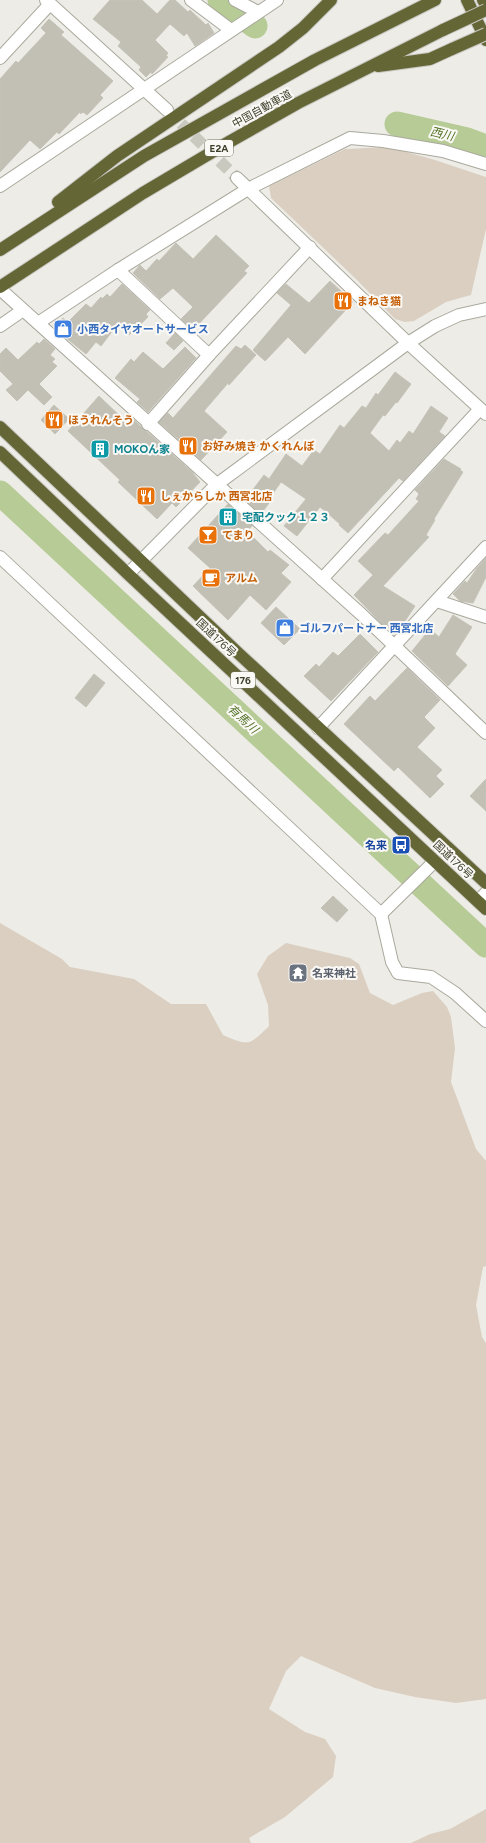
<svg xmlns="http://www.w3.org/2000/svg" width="486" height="1843" viewBox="0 0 486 1843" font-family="Figtree,'Noto Sans JP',sans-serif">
	<rect width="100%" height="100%" fill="#edece6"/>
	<g fill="#dbcfc1">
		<path d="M 389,147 L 435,160 L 486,177 L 486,229 L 471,295 L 446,302 L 414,321 L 405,322 L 395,319 L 357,280 L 271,198 L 269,186 L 345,149 Z"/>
		<path d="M 0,923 L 62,959 L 70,967 L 134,979 L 171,1004 L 206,1004 L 223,1035 C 249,1046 249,1046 269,1026 L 268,1005 L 257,974 L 268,956 L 286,943 L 350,958 L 359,964 L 370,993 L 393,1005 L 422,993 L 433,991 L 447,1007 L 451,1017 L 455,1048 L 451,1082 L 476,1149 L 486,1161 L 486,1266 L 483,1267 L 476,1305 L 482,1337 L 486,1343 L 486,1699 L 456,1703 L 415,1697 L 375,1688 L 301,1656 L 286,1671 L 269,1709 L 305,1732 L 325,1739 L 336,1756 L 333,1777 L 285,1817 L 249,1838 L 251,1843 L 0,1843 Z"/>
		<path d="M 486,1809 L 486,1843 L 411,1843 L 430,1834 L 450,1829 Z"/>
	</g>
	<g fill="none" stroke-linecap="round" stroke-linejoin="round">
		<g stroke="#b6cb95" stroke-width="25">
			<path d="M 220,0 L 255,26"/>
			<path d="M 397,124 L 467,140 L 486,147"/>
			<path d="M 0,493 L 486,945"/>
		</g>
	</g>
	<g fill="#c2bfb5" stroke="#c6c4b9">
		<path d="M 110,0 L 142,0 L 157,14 L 170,0 L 175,0 L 188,12 L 190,10 L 206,25 L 208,23 L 214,33 L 195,46 L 187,33 L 184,36 L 170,24 L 155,40 L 168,53 L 166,56 L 168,57 L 152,74 L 151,72 L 146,77 L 139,70 L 141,67 L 118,46 L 121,42 L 93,19 Z"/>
		<path d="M 49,19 L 64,32 L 61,35 L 113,81 L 100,95 L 103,98 L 87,115 L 83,112 L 81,114 L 80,112 L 59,134 L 57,132 L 40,149 L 30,140 L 0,172 L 0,79 L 16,61 L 18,63 L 46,33 L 41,28 Z"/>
		<path d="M 216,235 L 249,266 L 244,271 L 247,273 L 193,330 L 181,319 L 193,307 L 173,288 L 160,299 L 133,273 L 140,265 L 146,271 L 157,259 L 159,261 L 176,243 L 193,259 Z"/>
		<path d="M 330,281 L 353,302 L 305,354 L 288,337 L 265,361 L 253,350 L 291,305 L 277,293 L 286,284 L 309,303 Z"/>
		<path d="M 122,284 L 150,310 L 146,314 L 148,317 L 129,335 L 117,325 L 101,346 L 96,342 L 86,354 L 54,328 L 63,318 L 68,322 L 86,304 L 91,308 L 101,297 L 102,299 L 107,294 L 110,297 Z"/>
		<path d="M 175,333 L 183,341 L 174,350 L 166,343 Z"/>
		<path d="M 44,339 L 55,349 L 50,355 L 55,359 L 52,362 L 57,366 L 39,384 L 52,397 L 44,405 L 28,390 L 17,401 L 6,390 L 13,384 L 0,371 L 0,354 L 6,348 L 18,360 L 37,342 L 39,344 Z"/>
		<path d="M 245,345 L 256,355 L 229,385 L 228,383 L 204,411 L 227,432 L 201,460 L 159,422 L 168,413 L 173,418 L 236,346 L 241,349 Z"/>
		<path d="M 185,347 L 196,358 L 148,412 L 137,402 L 140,399 L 115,378 L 131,359 L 134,362 L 143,352 L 163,369 Z"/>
		<path d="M 395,372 L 411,384 L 397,403 L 396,402 L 385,416 L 383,415 L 370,433 L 389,451 L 397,440 L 400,443 L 409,431 L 413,434 L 431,406 L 448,418 L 439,432 L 445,436 L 403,481 L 399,478 L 348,533 L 339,525 L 340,524 L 320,507 L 297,536 L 284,526 L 306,499 L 281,482 L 267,502 L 269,503 L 261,514 L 245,500 L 264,475 L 269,479 L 286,454 L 302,466 L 314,450 L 320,454 L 340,425 L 344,428 L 362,406 L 366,408 L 376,393 L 378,395 Z"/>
		<path d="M 99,396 L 123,419 L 127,414 L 192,472 L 200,482 L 176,507 L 172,503 L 157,519 L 118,482 L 120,480 L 68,431 Z"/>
		<path d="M 54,405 L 69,419 L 55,434 L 41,420 Z"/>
		<path d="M 444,459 L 461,469 L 460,470 L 463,472 L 434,519 L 435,520 L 426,535 L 429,537 L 383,586 L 415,606 L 399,630 L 392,626 L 390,629 L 382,624 L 354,595 L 373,575 L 358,561 L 385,533 L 388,535 L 419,501 L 416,499 L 419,494 L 415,490 Z"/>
		<path d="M 228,504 L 252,526 L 249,529 L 254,533 L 252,536 L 268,552 L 270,550 L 289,565 L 281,573 L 291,582 L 266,610 L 250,595 L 228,620 L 193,586 L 210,568 L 188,548 Z"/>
		<path d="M 486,558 L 486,577 L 473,603 L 460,601 L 453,594 L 465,581 L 467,583 L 477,568 Z"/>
		<path d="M 276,607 L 300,629 L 284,645 L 261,623 Z"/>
		<path d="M 453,615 L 472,627 L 455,654 L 467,665 L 448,686 L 412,651 L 430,629 L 439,637 Z"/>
		<path d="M 360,634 L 378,652 L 331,701 L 304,676 L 316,664 L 319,667 L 333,652 L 338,656 Z"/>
		<path d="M 407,668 L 440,700 L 424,717 L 435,728 L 417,747 L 442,770 L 436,776 L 444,784 L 430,798 L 398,767 L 394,771 L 344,724 L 370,696 L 375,701 Z"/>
		<path d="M 94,674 L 105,683 L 86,707 L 75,698 Z"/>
		<path d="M 486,779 L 486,811 L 470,796 Z"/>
		<path d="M 333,896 L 348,910 L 337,922 L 321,908 Z"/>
	</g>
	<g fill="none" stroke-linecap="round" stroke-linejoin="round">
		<path stroke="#cac9c0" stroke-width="12" stroke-dasharray="12 6" stroke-linecap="butt" d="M 168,111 L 237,178"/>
		<g stroke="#aaa99d" stroke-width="14">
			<g id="minor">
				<path d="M 46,0 L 167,110"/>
				<path d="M 191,0 L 231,30"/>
				<path d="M 235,0 L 258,12"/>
				<path d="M 0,58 L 50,4"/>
				<path d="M 237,178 L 408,343 L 486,414"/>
				<path d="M 0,186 L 277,0"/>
				<path d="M 118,270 L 209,355 L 310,247"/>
				<path d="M 0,289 L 361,614 L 486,733"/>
				<path d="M 38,323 L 118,270 L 248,189 L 350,138 L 383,141 L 443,151 L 486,164"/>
				<path d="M 0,326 L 23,310"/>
				<path d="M 148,424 L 209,355"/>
				<path d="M 0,557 L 381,914 L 392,962 L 398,973 L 431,977 L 455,993 L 486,1021"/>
				<path d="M 128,574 L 216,485 L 408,343 L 435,326 L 459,315 L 486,309"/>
				<path d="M 322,579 L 480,409"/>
				<path d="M 437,601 L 486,617"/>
				<path d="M 318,728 L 486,547"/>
				<path d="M 478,901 L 486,893"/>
				<path d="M 381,914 L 435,861"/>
			</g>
		</g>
		<g stroke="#c9c8c3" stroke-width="14">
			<g id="highway">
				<path d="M 467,0 L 486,40"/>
				<path d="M 483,0 L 486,5"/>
				<path d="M 378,66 L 430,59 L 452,49"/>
				<path d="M 58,202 L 117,156 L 279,47 L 303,28 L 331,0"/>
				<path d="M 0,250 L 144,156 L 315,60 L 435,0"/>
				<path d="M 0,287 L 143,193 L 229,142 L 298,103 L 443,30"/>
				<path d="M 0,427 L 237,652 L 486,883"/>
				<path d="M 0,452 L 128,574 L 486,909"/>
			</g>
		</g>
		<use href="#minor" stroke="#fff" stroke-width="12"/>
		<use href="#highway" stroke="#656636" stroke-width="12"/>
		<g stroke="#c9c8c3" stroke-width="14" stroke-linecap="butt">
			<g id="highway-bridge">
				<path d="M 443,30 L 486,10"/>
				<path d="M 452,49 L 486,34"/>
			</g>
		</g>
		<use href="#highway-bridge" stroke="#656636" stroke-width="12"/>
	</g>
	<defs>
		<g id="restaurant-square" transform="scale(1)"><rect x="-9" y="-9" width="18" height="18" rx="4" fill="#e8710a" stroke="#faf9f6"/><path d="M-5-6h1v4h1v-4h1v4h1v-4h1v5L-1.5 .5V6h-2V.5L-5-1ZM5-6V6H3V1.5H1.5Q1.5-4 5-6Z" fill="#fff"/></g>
		<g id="shop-square" transform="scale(1)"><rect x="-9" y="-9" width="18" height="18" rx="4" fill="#3f7fe0" stroke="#faf9f6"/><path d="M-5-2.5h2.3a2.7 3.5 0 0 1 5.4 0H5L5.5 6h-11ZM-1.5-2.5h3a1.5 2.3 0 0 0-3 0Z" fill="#fff"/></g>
		<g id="building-square" transform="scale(1)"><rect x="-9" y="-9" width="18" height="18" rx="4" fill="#0f9aa8" stroke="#faf9f6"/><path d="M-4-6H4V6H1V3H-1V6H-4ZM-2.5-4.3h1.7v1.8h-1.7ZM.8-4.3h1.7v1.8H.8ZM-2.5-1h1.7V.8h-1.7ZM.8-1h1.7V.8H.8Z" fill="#fff"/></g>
		<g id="bar-square" transform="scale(1)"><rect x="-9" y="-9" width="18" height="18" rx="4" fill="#e8710a" stroke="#faf9f6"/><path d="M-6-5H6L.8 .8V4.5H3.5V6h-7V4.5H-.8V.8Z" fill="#fff"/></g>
		<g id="cafe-square" transform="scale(1)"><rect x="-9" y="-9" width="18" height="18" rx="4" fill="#e8710a" stroke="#faf9f6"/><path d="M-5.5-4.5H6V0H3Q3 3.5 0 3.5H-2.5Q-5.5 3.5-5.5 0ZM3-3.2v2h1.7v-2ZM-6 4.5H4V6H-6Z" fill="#fff"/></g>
		<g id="bus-square" transform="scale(1)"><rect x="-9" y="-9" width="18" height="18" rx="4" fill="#1a4fb4" stroke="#faf9f6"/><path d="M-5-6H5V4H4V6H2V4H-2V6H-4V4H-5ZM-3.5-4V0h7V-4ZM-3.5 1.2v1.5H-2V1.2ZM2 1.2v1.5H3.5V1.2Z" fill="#fff"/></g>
		<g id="temple-square" transform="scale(1)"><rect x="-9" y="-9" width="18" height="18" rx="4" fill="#6b7280" stroke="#faf9f6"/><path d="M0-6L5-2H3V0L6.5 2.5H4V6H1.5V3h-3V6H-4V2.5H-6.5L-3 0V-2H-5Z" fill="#fff"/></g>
	</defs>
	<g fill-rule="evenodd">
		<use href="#restaurant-square" x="343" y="301"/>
		<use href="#shop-square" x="63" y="329"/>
		<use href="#restaurant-square" x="54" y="420"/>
		<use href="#restaurant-square" x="188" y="446"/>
		<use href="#building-square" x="100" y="449"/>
		<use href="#restaurant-square" x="146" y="496"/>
		<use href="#building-square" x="228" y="517"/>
		<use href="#bar-square" x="208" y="535"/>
		<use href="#cafe-square" x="211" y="578"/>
		<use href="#shop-square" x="285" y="628"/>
		<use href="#bus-square" x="401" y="845"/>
		<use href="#temple-square" x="298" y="973"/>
	</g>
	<g text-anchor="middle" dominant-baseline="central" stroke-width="4" stroke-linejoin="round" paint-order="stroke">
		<g fill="#faf9f6" stroke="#767565" stroke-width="1">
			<rect x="205" y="140" width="28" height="16" rx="3"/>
			<rect x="231" y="672" width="24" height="16" rx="3"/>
		</g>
		<g font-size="10" font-weight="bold" fill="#3d3c27">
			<text x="219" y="148">E2A</text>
			<text x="243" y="680">176</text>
		</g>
		<g font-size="11" fill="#3d3c27" stroke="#faf9f6">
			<text transform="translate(262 109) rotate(-29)">中国自動車道</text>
			<text transform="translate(216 638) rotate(43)">国道176号</text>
			<text transform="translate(453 860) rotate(43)">国道176号</text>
		</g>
		<g font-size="11" font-weight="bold" fill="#c56008" stroke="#faf9f6" text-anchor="start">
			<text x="357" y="301">まねき猫</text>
			<text x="68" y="420">ほうれんそう</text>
			<text x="202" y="446">お好み焼き かくれんぼ</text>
			<text x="160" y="496">しぇからしか 西宮北店</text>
			<text x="222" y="535">てまり</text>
			<text x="225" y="578">アルム</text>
		</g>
		<g font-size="11" font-weight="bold" fill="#366cbe" stroke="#faf9f6" text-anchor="start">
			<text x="77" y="329">小西タイヤオートサービス</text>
			<text x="299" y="628">ゴルフパートナー 西宮北店</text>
		</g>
		<g font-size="11" font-weight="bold" fill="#0d838f" stroke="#faf9f6" text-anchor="start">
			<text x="114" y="449">MOKOん家</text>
			<text x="242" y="517">宅配クック１２３</text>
		</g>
		<g font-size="11" font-weight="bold" fill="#164399" stroke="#faf9f6" text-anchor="end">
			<text x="387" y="845">名来</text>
		</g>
		<g font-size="11" font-weight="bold" fill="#5b616d" stroke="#faf9f6" text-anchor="start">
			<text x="312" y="973">名来神社</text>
		</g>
		<g font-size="12" font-style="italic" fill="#547327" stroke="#faf9f6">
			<text transform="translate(442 134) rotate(13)">西川</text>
			<text transform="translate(243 719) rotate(43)">有馬川</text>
		</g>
	</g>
</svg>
